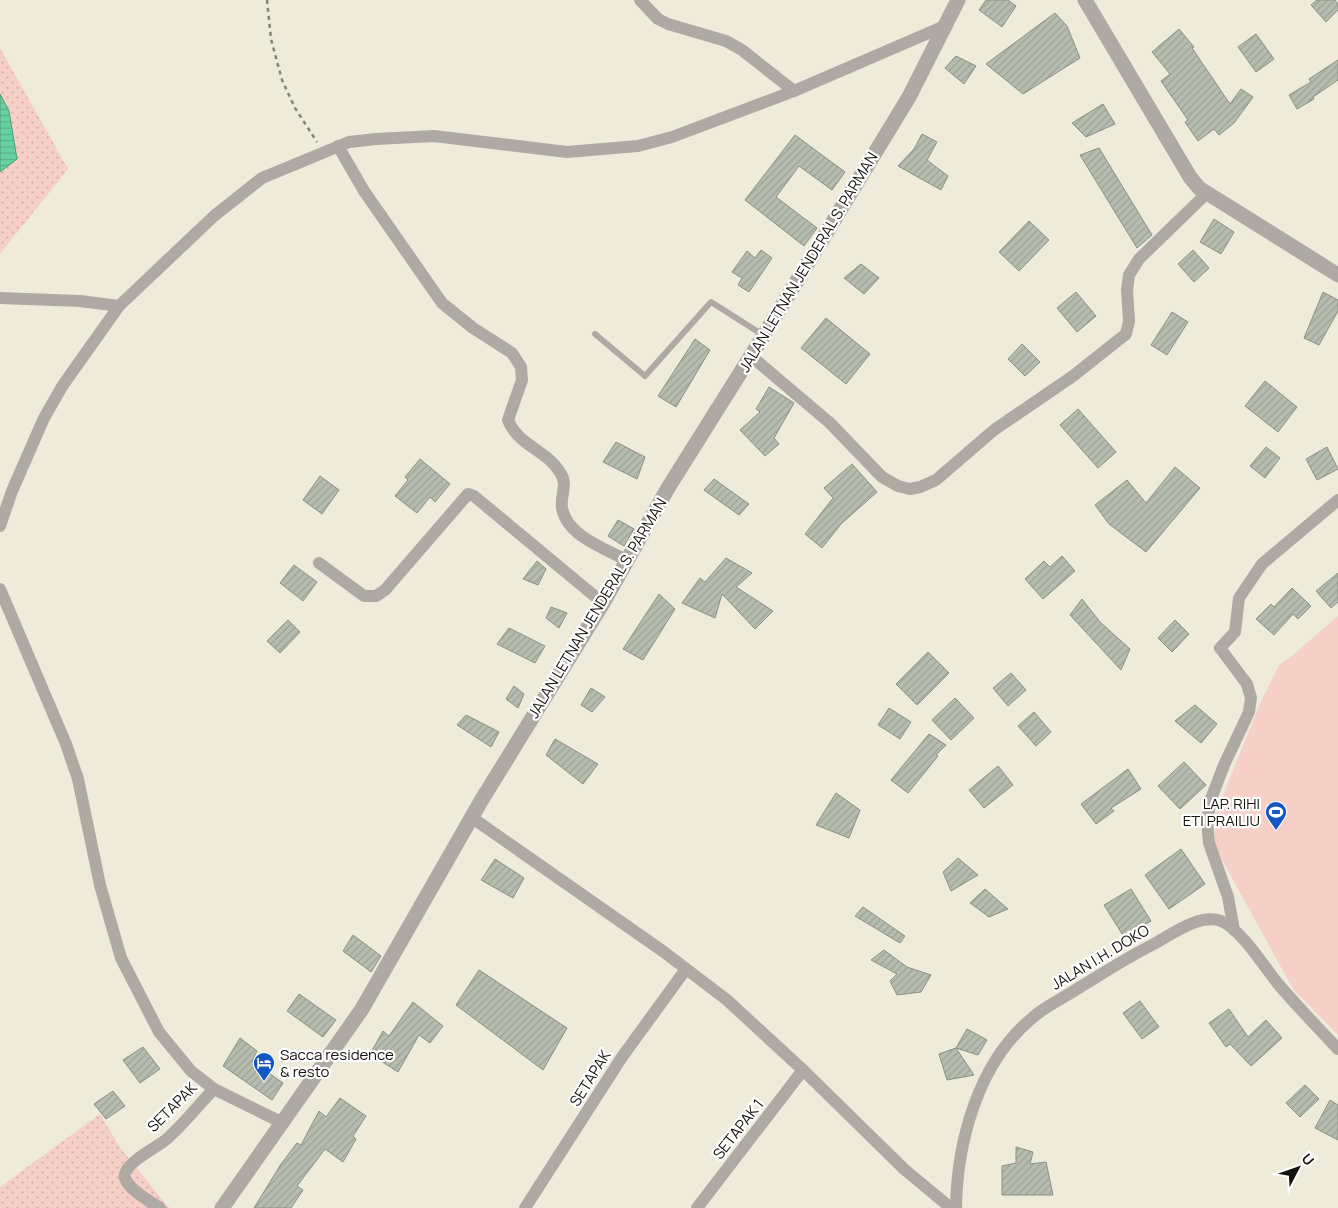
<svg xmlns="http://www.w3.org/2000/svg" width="1338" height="1208" viewBox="0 0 1338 1208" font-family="Manrope,sans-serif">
	<defs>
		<pattern id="grass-dots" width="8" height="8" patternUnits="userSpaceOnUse" patternTransform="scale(1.25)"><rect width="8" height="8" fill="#f6cfc7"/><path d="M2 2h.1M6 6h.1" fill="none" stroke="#d2b1aa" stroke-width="1.8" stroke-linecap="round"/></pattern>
		<pattern id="water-rules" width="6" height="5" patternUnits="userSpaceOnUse" patternTransform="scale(1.25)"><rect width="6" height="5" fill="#67d1a1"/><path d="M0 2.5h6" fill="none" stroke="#58b389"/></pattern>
		<pattern id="building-hatch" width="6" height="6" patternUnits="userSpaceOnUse" patternTransform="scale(1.25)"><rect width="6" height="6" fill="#b6bdaf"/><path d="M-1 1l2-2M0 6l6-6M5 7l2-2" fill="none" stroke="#9ca295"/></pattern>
	</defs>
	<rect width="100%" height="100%" fill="#eeebdb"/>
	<g fill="url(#grass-dots)">
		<path d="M 0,48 L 68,169 L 0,254 L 0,172 L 17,158 L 9,111 L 0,94 Z"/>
		<path d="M 100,1114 L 119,1146 L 169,1208 L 0,1208 L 0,1187 Z"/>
	</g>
	<path fill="#f6cfc7" d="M 1338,616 L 1338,1035 L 1293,989 L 1215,847 L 1215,815 L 1259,706 L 1279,665 L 1292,656 Z"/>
	<path fill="url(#water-rules)" stroke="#4e9875" d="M 0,94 L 9,111 L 17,159 L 0,172 Z"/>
	<g fill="url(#building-hatch)" stroke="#8a9184">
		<path d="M 986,0 L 1008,0 L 1016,6 L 1002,27 L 979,10 Z"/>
		<path d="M 1317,0 L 1335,0 L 1338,4 L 1338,10 L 1326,22 L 1311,5 Z"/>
		<path d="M 1055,13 L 1067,26 L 1080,58 L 1023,94 L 986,64 Z"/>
		<path d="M 1179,29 L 1194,47 L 1192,48 L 1230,104 L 1241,89 L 1253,97 L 1234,123 L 1219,135 L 1214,129 L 1198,141 L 1185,122 L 1188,120 L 1161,81 L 1170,74 L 1152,52 Z"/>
		<path d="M 1256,34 L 1274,59 L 1256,72 L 1238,47 Z"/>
		<path d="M 956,56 L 976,66 L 964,84 L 945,68 Z"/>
		<path d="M 1338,60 L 1338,80 L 1313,97 L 1314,99 L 1297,109 L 1289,95 L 1311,82 L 1309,79 Z"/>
		<path d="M 1103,104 L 1115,124 L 1086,137 L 1072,123 Z"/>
		<path d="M 922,134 L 937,142 L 927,160 L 948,176 L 941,190 L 898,166 L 914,149 Z"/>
		<path d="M 795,135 L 845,172 L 832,190 L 799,166 L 776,197 L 817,228 L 804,246 L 745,200 Z"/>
		<path d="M 1099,148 L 1152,235 L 1137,248 L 1080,155 Z"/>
		<path d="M 1214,219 L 1234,232 L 1221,254 L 1200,242 Z"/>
		<path d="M 1029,221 L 1049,240 L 1019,271 L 999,252 Z"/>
		<path d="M 761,250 L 772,258 L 749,292 L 738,285 L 742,278 L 732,272 L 747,251 L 755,258 Z"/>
		<path d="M 1193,250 L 1209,268 L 1194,282 L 1178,264 Z"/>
		<path d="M 861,264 L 879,278 L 864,294 L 844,278 Z"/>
		<path d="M 1076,292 L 1096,316 L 1077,332 L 1057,308 Z"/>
		<path d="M 1323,292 L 1338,300 L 1338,311 L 1319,345 L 1304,338 Z"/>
		<path d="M 1172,312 L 1188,322 L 1167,355 L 1151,345 Z"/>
		<path d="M 826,318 L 870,354 L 846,384 L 801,348 Z"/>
		<path d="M 695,339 L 710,350 L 676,407 L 658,396 Z"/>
		<path d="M 1022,344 L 1040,362 L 1025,376 L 1008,359 Z"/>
		<path d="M 1265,381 L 1297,407 L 1278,432 L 1245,406 Z"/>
		<path d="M 769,387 L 794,403 L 774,438 L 779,444 L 765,456 L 740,430 L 760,412 L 756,409 Z"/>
		<path d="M 1078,409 L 1116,452 L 1098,468 L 1060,425 Z"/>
		<path d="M 616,442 L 645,457 L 637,479 L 603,462 Z"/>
		<path d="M 1266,447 L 1280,458 L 1265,478 L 1250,466 Z"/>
		<path d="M 1327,447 L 1338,469 L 1317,480 L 1306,459 Z"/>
		<path d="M 420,459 L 450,484 L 435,502 L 430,497 L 417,513 L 395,496 L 408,480 L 405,477 Z"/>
		<path d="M 852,464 L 877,492 L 841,524 L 822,548 L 805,534 L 833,498 L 824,488 Z"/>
		<path d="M 1175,467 L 1200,488 L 1146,552 L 1109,524 L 1095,505 L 1127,480 L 1146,503 Z"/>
		<path d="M 320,476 L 339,490 L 322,514 L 303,500 Z"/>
		<path d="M 714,479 L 749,504 L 739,515 L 704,490 Z"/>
		<path d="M 618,520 L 634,529 L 624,546 L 608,536 Z"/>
		<path d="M 1062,556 L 1075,571 L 1043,599 L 1025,579 L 1044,561 L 1050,567 Z"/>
		<path d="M 726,558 L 752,573 L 736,587 L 773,611 L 755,629 L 722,594 L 715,618 L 682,603 L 700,578 L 705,582 Z"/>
		<path d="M 537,561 L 546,569 L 538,585 L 523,579 Z"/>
		<path d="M 294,565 L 317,582 L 303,601 L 280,583 Z"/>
		<path d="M 1338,573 L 1338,602 L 1331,608 L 1316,591 Z"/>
		<path d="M 1292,588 L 1311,606 L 1298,619 L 1293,614 L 1274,635 L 1256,619 L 1271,604 L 1274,607 Z"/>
		<path d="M 659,594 L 675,609 L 643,660 L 623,649 Z"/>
		<path d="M 1082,599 L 1100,622 L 1130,649 L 1121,670 L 1070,615 Z"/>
		<path d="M 551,607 L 567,613 L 559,628 L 546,618 Z"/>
		<path d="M 288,620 L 300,632 L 280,653 L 267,641 Z"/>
		<path d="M 1175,620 L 1189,634 L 1172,652 L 1158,638 Z"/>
		<path d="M 509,628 L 545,646 L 535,663 L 497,644 Z"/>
		<path d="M 928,652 L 949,673 L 917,705 L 896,684 Z"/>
		<path d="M 1011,673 L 1026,690 L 1008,706 L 993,688 Z"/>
		<path d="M 514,686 L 524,694 L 518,708 L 506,699 Z"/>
		<path d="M 591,688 L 605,697 L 592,712 L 581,705 Z"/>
		<path d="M 955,698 L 974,718 L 951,740 L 932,720 Z"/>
		<path d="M 1195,705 L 1217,724 L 1201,743 L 1175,721 Z"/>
		<path d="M 889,708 L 911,722 L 900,739 L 878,725 Z"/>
		<path d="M 1034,712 L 1051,732 L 1036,746 L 1018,726 Z"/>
		<path d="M 466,715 L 499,732 L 491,747 L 457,725 Z"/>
		<path d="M 929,734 L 946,745 L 936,755 L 938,756 L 908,793 L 891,780 Z"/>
		<path d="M 555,739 L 598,764 L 583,784 L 546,755 Z"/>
		<path d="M 1184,762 L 1206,785 L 1180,809 L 1158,786 Z"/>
		<path d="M 998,766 L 1013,785 L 984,808 L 969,790 Z"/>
		<path d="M 1128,769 L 1141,789 L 1111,808 L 1114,811 L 1096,824 L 1081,804 Z"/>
		<path d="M 836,793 L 860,810 L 849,838 L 816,825 Z"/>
		<path d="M 1181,849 L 1205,884 L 1169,909 L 1145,875 Z"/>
		<path d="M 958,858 L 978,875 L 951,891 L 943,872 Z"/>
		<path d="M 495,859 L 524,878 L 513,898 L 481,880 Z"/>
		<path d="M 985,889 L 1008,909 L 989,917 L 970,903 Z"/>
		<path d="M 1131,889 L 1151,921 L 1124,937 L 1104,905 Z"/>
		<path d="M 863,907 L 905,936 L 900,943 L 855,916 Z"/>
		<path d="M 353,935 L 381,956 L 371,972 L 343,951 Z"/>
		<path d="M 884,950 L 907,967 L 931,975 L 921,992 L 897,995 L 890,981 L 897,974 L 871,960 Z"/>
		<path d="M 479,970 L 567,1028 L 543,1070 L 456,1005 Z"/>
		<path d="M 299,994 L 336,1020 L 323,1037 L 287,1011 Z"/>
		<path d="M 1140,1001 L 1159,1027 L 1142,1039 L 1123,1013 Z"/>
		<path d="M 413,1002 L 443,1026 L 430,1043 L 419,1035 L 398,1072 L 370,1054 L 383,1031 L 389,1036 Z"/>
		<path d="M 1229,1009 L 1248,1037 L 1266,1020 L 1282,1038 L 1251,1066 L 1230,1044 L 1226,1047 L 1209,1023 Z"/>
		<path d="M 967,1029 L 987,1040 L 978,1055 L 956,1048 Z"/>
		<path d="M 240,1038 L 257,1051 L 252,1061 L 283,1083 L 272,1100 L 223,1066 Z"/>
		<path d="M 143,1047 L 160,1069 L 140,1083 L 123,1060 Z"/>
		<path d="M 956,1048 L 974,1075 L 947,1080 L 939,1054 Z"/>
		<path d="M 1305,1085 L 1319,1099 L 1300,1117 L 1286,1103 Z"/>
		<path d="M 113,1091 L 125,1106 L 106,1119 L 94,1104 Z"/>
		<path d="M 340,1098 L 366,1116 L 353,1136 L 356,1139 L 343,1162 L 325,1149 L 297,1186 L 303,1190 L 291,1208 L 254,1208 L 281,1164 L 297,1143 L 301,1145 L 319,1111 L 326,1117 Z"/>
		<path d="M 1330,1100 L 1338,1105 L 1338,1140 L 1315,1128 Z"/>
		<path d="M 1016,1147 L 1033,1152 L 1030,1164 L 1046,1162 L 1053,1195 L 1002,1195 L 1002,1166 L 1016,1163 Z"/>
	</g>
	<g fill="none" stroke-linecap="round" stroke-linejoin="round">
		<path stroke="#878479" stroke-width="2.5" stroke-dasharray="4 4" stroke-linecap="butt" d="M 267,0 L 271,39 L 282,80 L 295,108 L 317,142"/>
		<path stroke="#afa9a4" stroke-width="6" d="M 595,334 L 645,376 L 711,302 L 763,335"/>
		<g stroke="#afa9a4" stroke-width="12">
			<path d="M 640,0 L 658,19 L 668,24 L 726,41 L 742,50 L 794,91"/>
			<path d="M 338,146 L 364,191 L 442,303 L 473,328 L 512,353 L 521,367 L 522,380 L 508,420 C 518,446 548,450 561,474 C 568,485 560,496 562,508 C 567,536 604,548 626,560"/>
			<path d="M 0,298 L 80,301 L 119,306"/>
			<path d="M 751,356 L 830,423 L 882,477 L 898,486 L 910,489 L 920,487 L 936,480 L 994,430 L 1073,376 L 1126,334 L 1129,321 L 1127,290 L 1129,275 L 1139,259 L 1207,193"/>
			<path d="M 0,526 L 12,491 L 44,418 L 63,385 L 119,306 L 214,216 L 262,178 L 349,142 L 376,139 L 434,136 L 567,152 L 638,146 L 672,137 L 794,91 L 947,25"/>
			<path d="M 319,563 L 364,596 L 376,596 L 385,590 L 468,494 L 474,496 L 603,603"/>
			<path d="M 0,589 L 66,744 L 78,779 L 100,885 L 121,958 L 159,1032 L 191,1071 L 214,1089 L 281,1122"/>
			<path d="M 471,817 L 664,952 L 727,1000 L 803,1070 L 904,1169 L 951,1208"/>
			<path d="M 1234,930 L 1228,897 L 1209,843 L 1207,821 L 1211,799 L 1224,765 L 1249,712 L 1251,698 L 1247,684 L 1220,648 L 1235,632 L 1239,598 L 1262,564 L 1338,500"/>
			<path d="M 160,1208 C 149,1201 129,1190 125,1178 C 121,1166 154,1148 163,1142 C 179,1130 199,1104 214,1089"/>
			<path d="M 525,1208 L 622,1057 L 686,969"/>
			<path d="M 697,1208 L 803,1070"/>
			<path d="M 956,1208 C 957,1142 978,1064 1030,1020 C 1043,1007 1062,999 1077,989 C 1102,974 1126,958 1152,945 C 1171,935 1199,913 1221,921 C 1241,929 1265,968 1279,985 C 1298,1007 1318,1028 1338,1049"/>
		</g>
		<g stroke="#afa9a4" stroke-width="15">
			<path d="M 1085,0 L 1190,177 L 1199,188 L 1338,275"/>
			<path d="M 222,1208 L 362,1009 L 481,801 L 603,603 L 668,488 L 764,335 L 909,97 L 958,0"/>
		</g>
	</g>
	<defs>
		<g id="stadium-pin" transform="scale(1.125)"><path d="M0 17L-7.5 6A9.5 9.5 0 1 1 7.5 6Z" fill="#1557c2" stroke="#fff"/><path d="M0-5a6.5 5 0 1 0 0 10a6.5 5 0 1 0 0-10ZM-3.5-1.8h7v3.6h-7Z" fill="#fff"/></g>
		<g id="hotel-pin" transform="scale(1.125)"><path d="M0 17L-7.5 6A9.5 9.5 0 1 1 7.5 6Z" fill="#1557c2" stroke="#fff"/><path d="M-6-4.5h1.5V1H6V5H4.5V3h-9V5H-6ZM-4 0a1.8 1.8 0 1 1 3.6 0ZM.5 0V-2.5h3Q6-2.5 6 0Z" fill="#fff"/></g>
	</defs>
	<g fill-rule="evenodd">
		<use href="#stadium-pin" x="1276" y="812"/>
		<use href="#hotel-pin" x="264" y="1063"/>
	</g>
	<g text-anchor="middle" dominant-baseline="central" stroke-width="4.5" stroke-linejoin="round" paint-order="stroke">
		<g font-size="15" fill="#15130e" stroke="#fff">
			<text transform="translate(808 262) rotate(-59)">JALAN LETNAN JENDERAL S. PARMAN</text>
			<text transform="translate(597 608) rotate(-59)">JALAN LETNAN JENDERAL S. PARMAN</text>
			<text transform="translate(1100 957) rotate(-31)">JALAN I.H. DOKO</text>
			<text transform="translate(590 1078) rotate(-58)">SETAPAK</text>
			<text transform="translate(172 1107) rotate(-45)">SETAPAK</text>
			<text transform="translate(738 1129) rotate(-52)">SETAPAK 1</text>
		</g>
		<g font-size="15" fill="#15130e" stroke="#fff" text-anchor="end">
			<text x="1260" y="803">LAP. RIHI<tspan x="1260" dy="17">ETI PRAILIU</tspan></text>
			<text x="280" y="1054" text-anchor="start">Sacca residence<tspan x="280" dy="17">&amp; resto</tspan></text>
		</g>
	</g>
	<g transform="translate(1298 1168) rotate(49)" stroke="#ffffff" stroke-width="4" paint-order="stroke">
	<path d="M0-4L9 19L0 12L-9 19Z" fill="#15130e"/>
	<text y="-8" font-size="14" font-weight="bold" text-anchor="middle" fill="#15130e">U</text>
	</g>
</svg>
